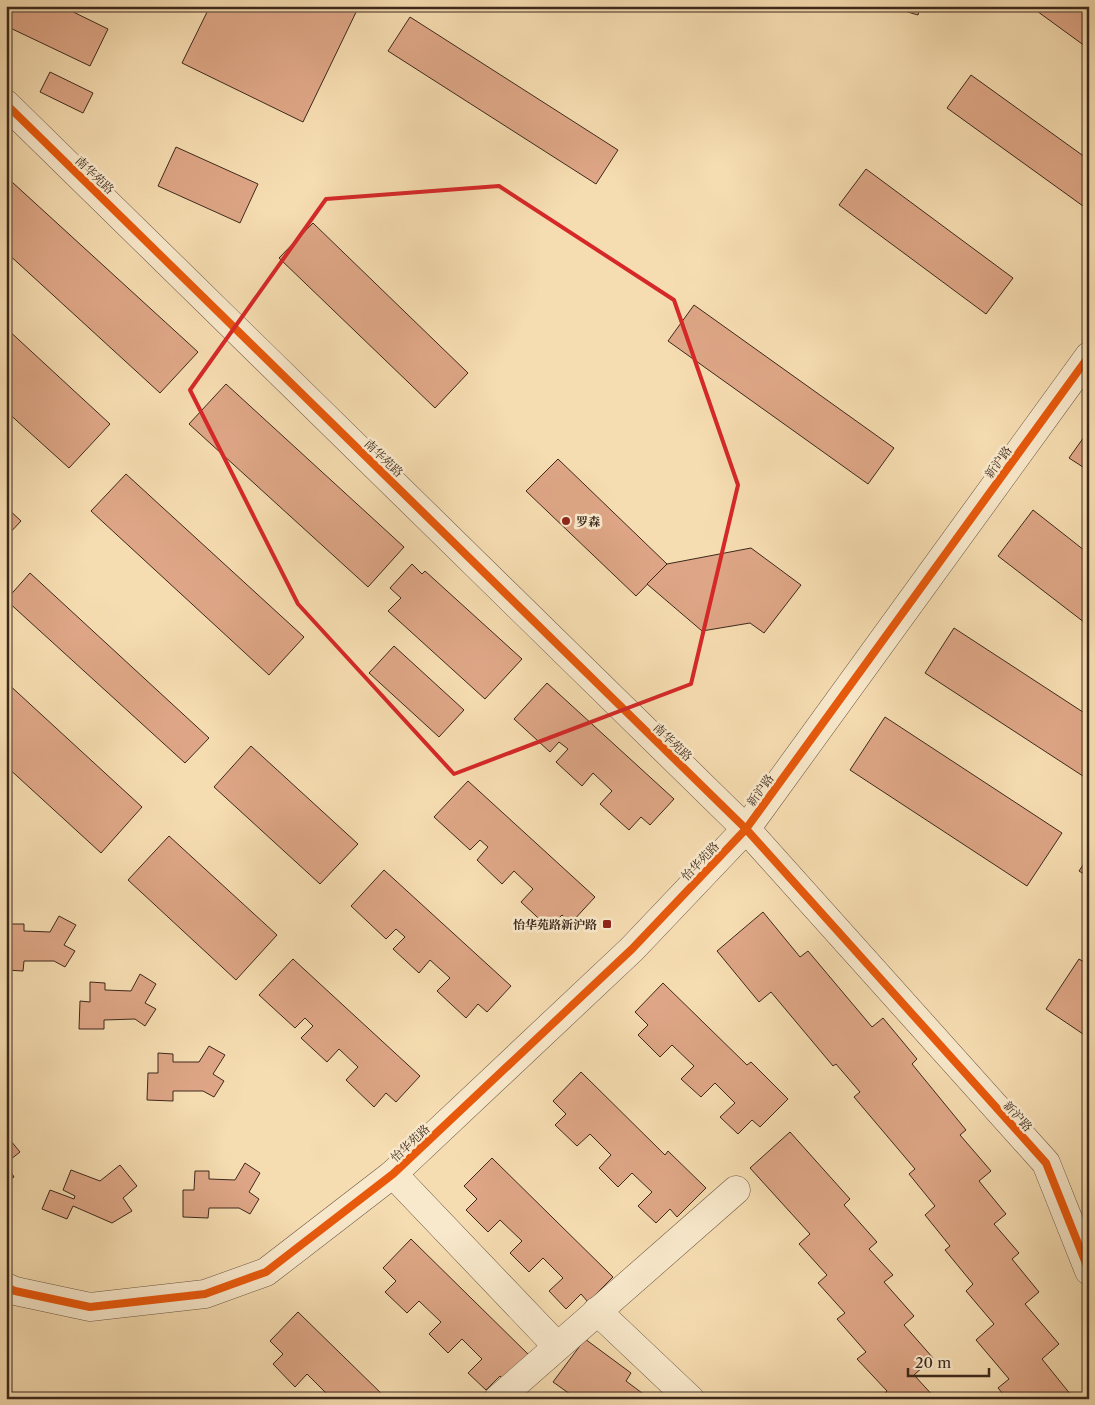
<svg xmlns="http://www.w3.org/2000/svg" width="1095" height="1405" viewBox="0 0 1095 1405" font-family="'Libre Caslon Text','Noto Serif SC',serif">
	<rect width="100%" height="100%" fill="#f6ddb1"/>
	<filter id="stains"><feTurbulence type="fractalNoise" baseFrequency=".004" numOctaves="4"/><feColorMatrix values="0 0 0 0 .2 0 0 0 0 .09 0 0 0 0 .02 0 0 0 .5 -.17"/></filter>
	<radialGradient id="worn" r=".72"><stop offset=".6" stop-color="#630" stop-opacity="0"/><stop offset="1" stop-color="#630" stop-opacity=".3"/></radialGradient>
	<g fill="#dea686" stroke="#3d291c">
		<path d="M 6,6 L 61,6 L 108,29 L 90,66 L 6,26 Z"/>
		<path d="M 210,6 L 359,6 L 303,122 L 182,63 Z"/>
		<path d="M 887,6 L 920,6 L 918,15 Z"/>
		<path d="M 1030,6 L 1089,6 L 1089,49 Z"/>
		<path d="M 410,17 L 618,150 L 596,184 L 388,51 Z"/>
		<path d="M 50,72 L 93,93 L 83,113 L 40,92 Z"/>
		<path d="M 971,75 L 1089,160 L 1089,198 L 1083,206 L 947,108 Z"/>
		<path d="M 176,147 L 258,184 L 240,223 L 158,186 Z"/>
		<path d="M 866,169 L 1013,278 L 986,314 L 839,205 Z"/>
		<path d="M 12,182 L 198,352 L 160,393 L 6,252 L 6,188 Z"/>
		<path d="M 313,223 L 468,373 L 435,408 L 279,258 Z"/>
		<path d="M 694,305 L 894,448 L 868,484 L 668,341 Z"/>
		<path d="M 6,328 L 110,424 L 69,468 L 6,411 Z"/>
		<path d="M 226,384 L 404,547 L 368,587 L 189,424 Z"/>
		<path d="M 1089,430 L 1089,471 L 1069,458 Z"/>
		<path d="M 558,459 L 667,564 L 636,596 L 526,491 Z"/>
		<path d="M 126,474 L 304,637 L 269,675 L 91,511 Z"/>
		<path d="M 6,507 L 21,521 L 6,537 Z"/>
		<path d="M 1033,510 L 1089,554 L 1089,626 L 998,556 Z"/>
		<path d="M 751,548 L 801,585 L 764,633 L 750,623 L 702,631 L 647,584 L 667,564 Z"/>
		<path d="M 412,564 L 422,574 L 425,571 L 522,659 L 485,699 L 388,611 L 401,598 L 390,588 Z"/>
		<path d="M 30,573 L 209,738 L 185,763 L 6,600 Z"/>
		<path d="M 954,628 L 1089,716 L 1089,780 L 925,673 Z"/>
		<path d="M 394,646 L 464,710 L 439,737 L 369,673 Z"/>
		<path d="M 6,682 L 142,807 L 101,853 L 6,766 Z"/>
		<path d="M 547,683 L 674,799 L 650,825 L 641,817 L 629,830 L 600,804 L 612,791 L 593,773 L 582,786 L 556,762 L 568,749 L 559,742 L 550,752 L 514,719 Z"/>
		<path d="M 885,717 L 1062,833 L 1027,886 L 850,770 Z"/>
		<path d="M 251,746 L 358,844 L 320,884 L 214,787 Z"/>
		<path d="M 468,781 L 595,897 L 571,923 L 562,915 L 549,928 L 521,902 L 533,889 L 514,871 L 502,884 L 477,860 L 488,847 L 480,840 L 470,850 L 434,817 Z"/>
		<path d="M 169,836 L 277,935 L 236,980 L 128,880 Z"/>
		<path d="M 1089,856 L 1089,877 L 1079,871 Z"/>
		<path d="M 384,870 L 511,986 L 487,1012 L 478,1004 L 466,1018 L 437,991 L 450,978 L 430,960 L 419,973 L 393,949 L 405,937 L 396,929 L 386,939 L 351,906 Z"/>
		<path d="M 763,912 L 800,957 L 808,951 L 872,1027 L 883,1018 L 917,1059 L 912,1064 L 966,1130 L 960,1135 L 991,1171 L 979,1181 L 1006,1214 L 994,1224 L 1019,1253 L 1012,1259 L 1039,1292 L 1025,1304 L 1059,1344 L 1042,1359 L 1071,1395 L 1067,1399 L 1007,1399 L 998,1388 L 1009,1379 L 976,1340 L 994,1324 L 966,1291 L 973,1284 L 945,1250 L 950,1246 L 925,1215 L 935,1206 L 909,1174 L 915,1169 L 854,1097 L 860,1092 L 836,1064 L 833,1066 L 771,992 L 759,1002 L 717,951 Z"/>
		<path d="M 59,916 L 76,925 L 64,945 L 75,951 L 65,967 L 54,961 L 24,961 L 23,971 L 6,970 L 6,943 L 9,943 L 9,924 L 24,924 L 24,931 L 50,932 Z"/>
		<path d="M 293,959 L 420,1076 L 396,1102 L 386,1093 L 374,1107 L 346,1080 L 358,1067 L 339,1049 L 327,1062 L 301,1038 L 313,1026 L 305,1018 L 295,1028 L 259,995 Z"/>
		<path d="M 1079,959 L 1089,965 L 1089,1038 L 1046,1009 Z"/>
		<path d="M 140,974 L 156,984 L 145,1003 L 156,1009 L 145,1026 L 135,1019 L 104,1020 L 104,1029 L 79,1029 L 80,1001 L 90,1002 L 90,982 L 105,983 L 105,990 L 131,991 Z"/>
		<path d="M 663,983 L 747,1065 L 751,1062 L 788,1099 L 760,1127 L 752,1120 L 738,1134 L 720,1117 L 735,1103 L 715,1083 L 701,1097 L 681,1079 L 694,1066 L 672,1045 L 660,1057 L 638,1035 L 648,1025 L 635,1012 Z"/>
		<path d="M 209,1046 L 225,1055 L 213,1074 L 224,1081 L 214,1097 L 203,1091 L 173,1091 L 173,1101 L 147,1100 L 148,1073 L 158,1073 L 158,1053 L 173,1054 L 173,1062 L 199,1062 Z"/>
		<path d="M 581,1072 L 665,1155 L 668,1151 L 706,1188 L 677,1217 L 670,1209 L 656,1223 L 638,1206 L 652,1192 L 632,1173 L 618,1187 L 599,1168 L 611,1155 L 590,1134 L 577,1146 L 555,1125 L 566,1114 L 553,1101 Z"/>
		<path d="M 790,1132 L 850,1199 L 844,1205 L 877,1242 L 869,1249 L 893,1275 L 884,1282 L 914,1316 L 904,1325 L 933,1358 L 914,1375 L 936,1399 L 879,1399 L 887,1391 L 857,1359 L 866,1352 L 837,1319 L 845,1313 L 818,1283 L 827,1275 L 799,1244 L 810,1234 L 750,1168 Z"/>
		<path d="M 6,1135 L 20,1152 L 6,1163 Z"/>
		<path d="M 492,1158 L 613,1277 L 588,1302 L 581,1294 L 566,1309 L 549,1291 L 563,1278 L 543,1258 L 529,1272 L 510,1253 L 522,1241 L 500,1220 L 488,1232 L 466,1210 L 477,1199 L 464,1186 Z"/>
		<path d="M 245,1163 L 260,1173 L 249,1192 L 259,1199 L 250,1214 L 239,1208 L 209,1208 L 208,1218 L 183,1217 L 183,1190 L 194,1190 L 195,1171 L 209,1171 L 209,1179 L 235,1180 Z"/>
		<path d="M 6,1164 L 14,1177 L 6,1182 Z"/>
		<path d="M 120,1165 L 137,1186 L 123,1198 L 132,1211 L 112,1223 L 73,1206 L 67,1219 L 42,1209 L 50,1190 L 74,1199 L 75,1196 L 63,1190 L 71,1170 L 100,1181 Z"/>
		<path d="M 411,1239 L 532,1358 L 507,1383 L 500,1376 L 486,1390 L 468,1373 L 482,1359 L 462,1339 L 448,1353 L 429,1334 L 441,1322 L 419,1301 L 407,1313 L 385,1292 L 396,1281 L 383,1268 Z"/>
		<path d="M 298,1312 L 387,1399 L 324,1399 L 328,1395 L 307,1374 L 295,1387 L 273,1364 L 283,1354 L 270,1341 Z"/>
		<path d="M 585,1339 L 631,1373 L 626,1381 L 650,1399 L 577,1399 L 553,1382 Z"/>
	</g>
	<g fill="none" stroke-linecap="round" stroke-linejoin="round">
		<g stroke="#6b5641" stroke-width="29">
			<g id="minor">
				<path d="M 6,104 L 746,829 L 1046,1163 L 1089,1271"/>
				<path d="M 393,1174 L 557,1346"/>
				<path d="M 6,1287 L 15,1291 L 90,1307 L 205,1294 L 266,1272 L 393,1174 L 632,949 L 746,829 L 1089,356"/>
				<path d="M 597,1311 L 690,1399"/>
				<path d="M 498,1399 L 736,1190"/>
			</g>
		</g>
		<use href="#minor" stroke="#f9e9cc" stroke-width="28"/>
		<g stroke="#f9e9cc" stroke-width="11">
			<g id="cycleway">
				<path d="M 6,104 L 746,829 L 1046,1163 L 1089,1271"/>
				<path d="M 6,1287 L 15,1291 L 90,1307 L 205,1294 L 266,1272 L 393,1174 L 632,949 L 746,829 L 1089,356"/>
			</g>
		</g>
		<use href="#cycleway" stroke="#e8590c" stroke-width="8"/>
	</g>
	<path fill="none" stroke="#d62828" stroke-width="4" stroke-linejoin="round" d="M 499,186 L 674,300 L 738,485 L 691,684 L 454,774 L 298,604 L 190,390 L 326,199 Z"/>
	<g fill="#8f2418" stroke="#f9e9cc" stroke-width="2">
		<circle cx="566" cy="521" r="5"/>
		<rect x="602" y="919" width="10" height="10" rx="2.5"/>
	</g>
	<g text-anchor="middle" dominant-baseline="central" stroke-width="5" stroke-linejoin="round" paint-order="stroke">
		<g font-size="12" fill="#3d291c" stroke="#f9e9cc">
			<text transform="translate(95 175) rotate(44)">南华苑路</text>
			<text transform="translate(384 458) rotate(44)">南华苑路</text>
			<text transform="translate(998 462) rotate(-54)">新沪路</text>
			<text transform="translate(673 742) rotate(44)">南华苑路</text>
			<text transform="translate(760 790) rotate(-54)">新沪路</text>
			<text transform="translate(700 861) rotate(-46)">怡华苑路</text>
			<text transform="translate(1018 1116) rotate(48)">新沪路</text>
			<text transform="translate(410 1143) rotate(-43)">怡华苑路</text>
		</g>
		<g font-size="12" font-weight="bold" fill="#3d291c" stroke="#f9e9cc" text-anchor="start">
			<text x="576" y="521">罗森</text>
			<text x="597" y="924" text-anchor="end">怡华苑路新沪路</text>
		</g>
	</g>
	<rect width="1095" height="1405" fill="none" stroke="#f6ddb1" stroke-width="25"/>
	<rect x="8" y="8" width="1080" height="1390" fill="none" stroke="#3d291c" stroke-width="2.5"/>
	<rect x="12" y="12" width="1070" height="1380" fill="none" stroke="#3d291c"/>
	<path d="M908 1368v8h81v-8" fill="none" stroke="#3d291c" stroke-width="2.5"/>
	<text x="915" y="1368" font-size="15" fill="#3d291c" stroke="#f9e9cc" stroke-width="4" paint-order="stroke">20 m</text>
	<rect width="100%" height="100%" filter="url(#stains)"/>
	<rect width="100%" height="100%" fill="url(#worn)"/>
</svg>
